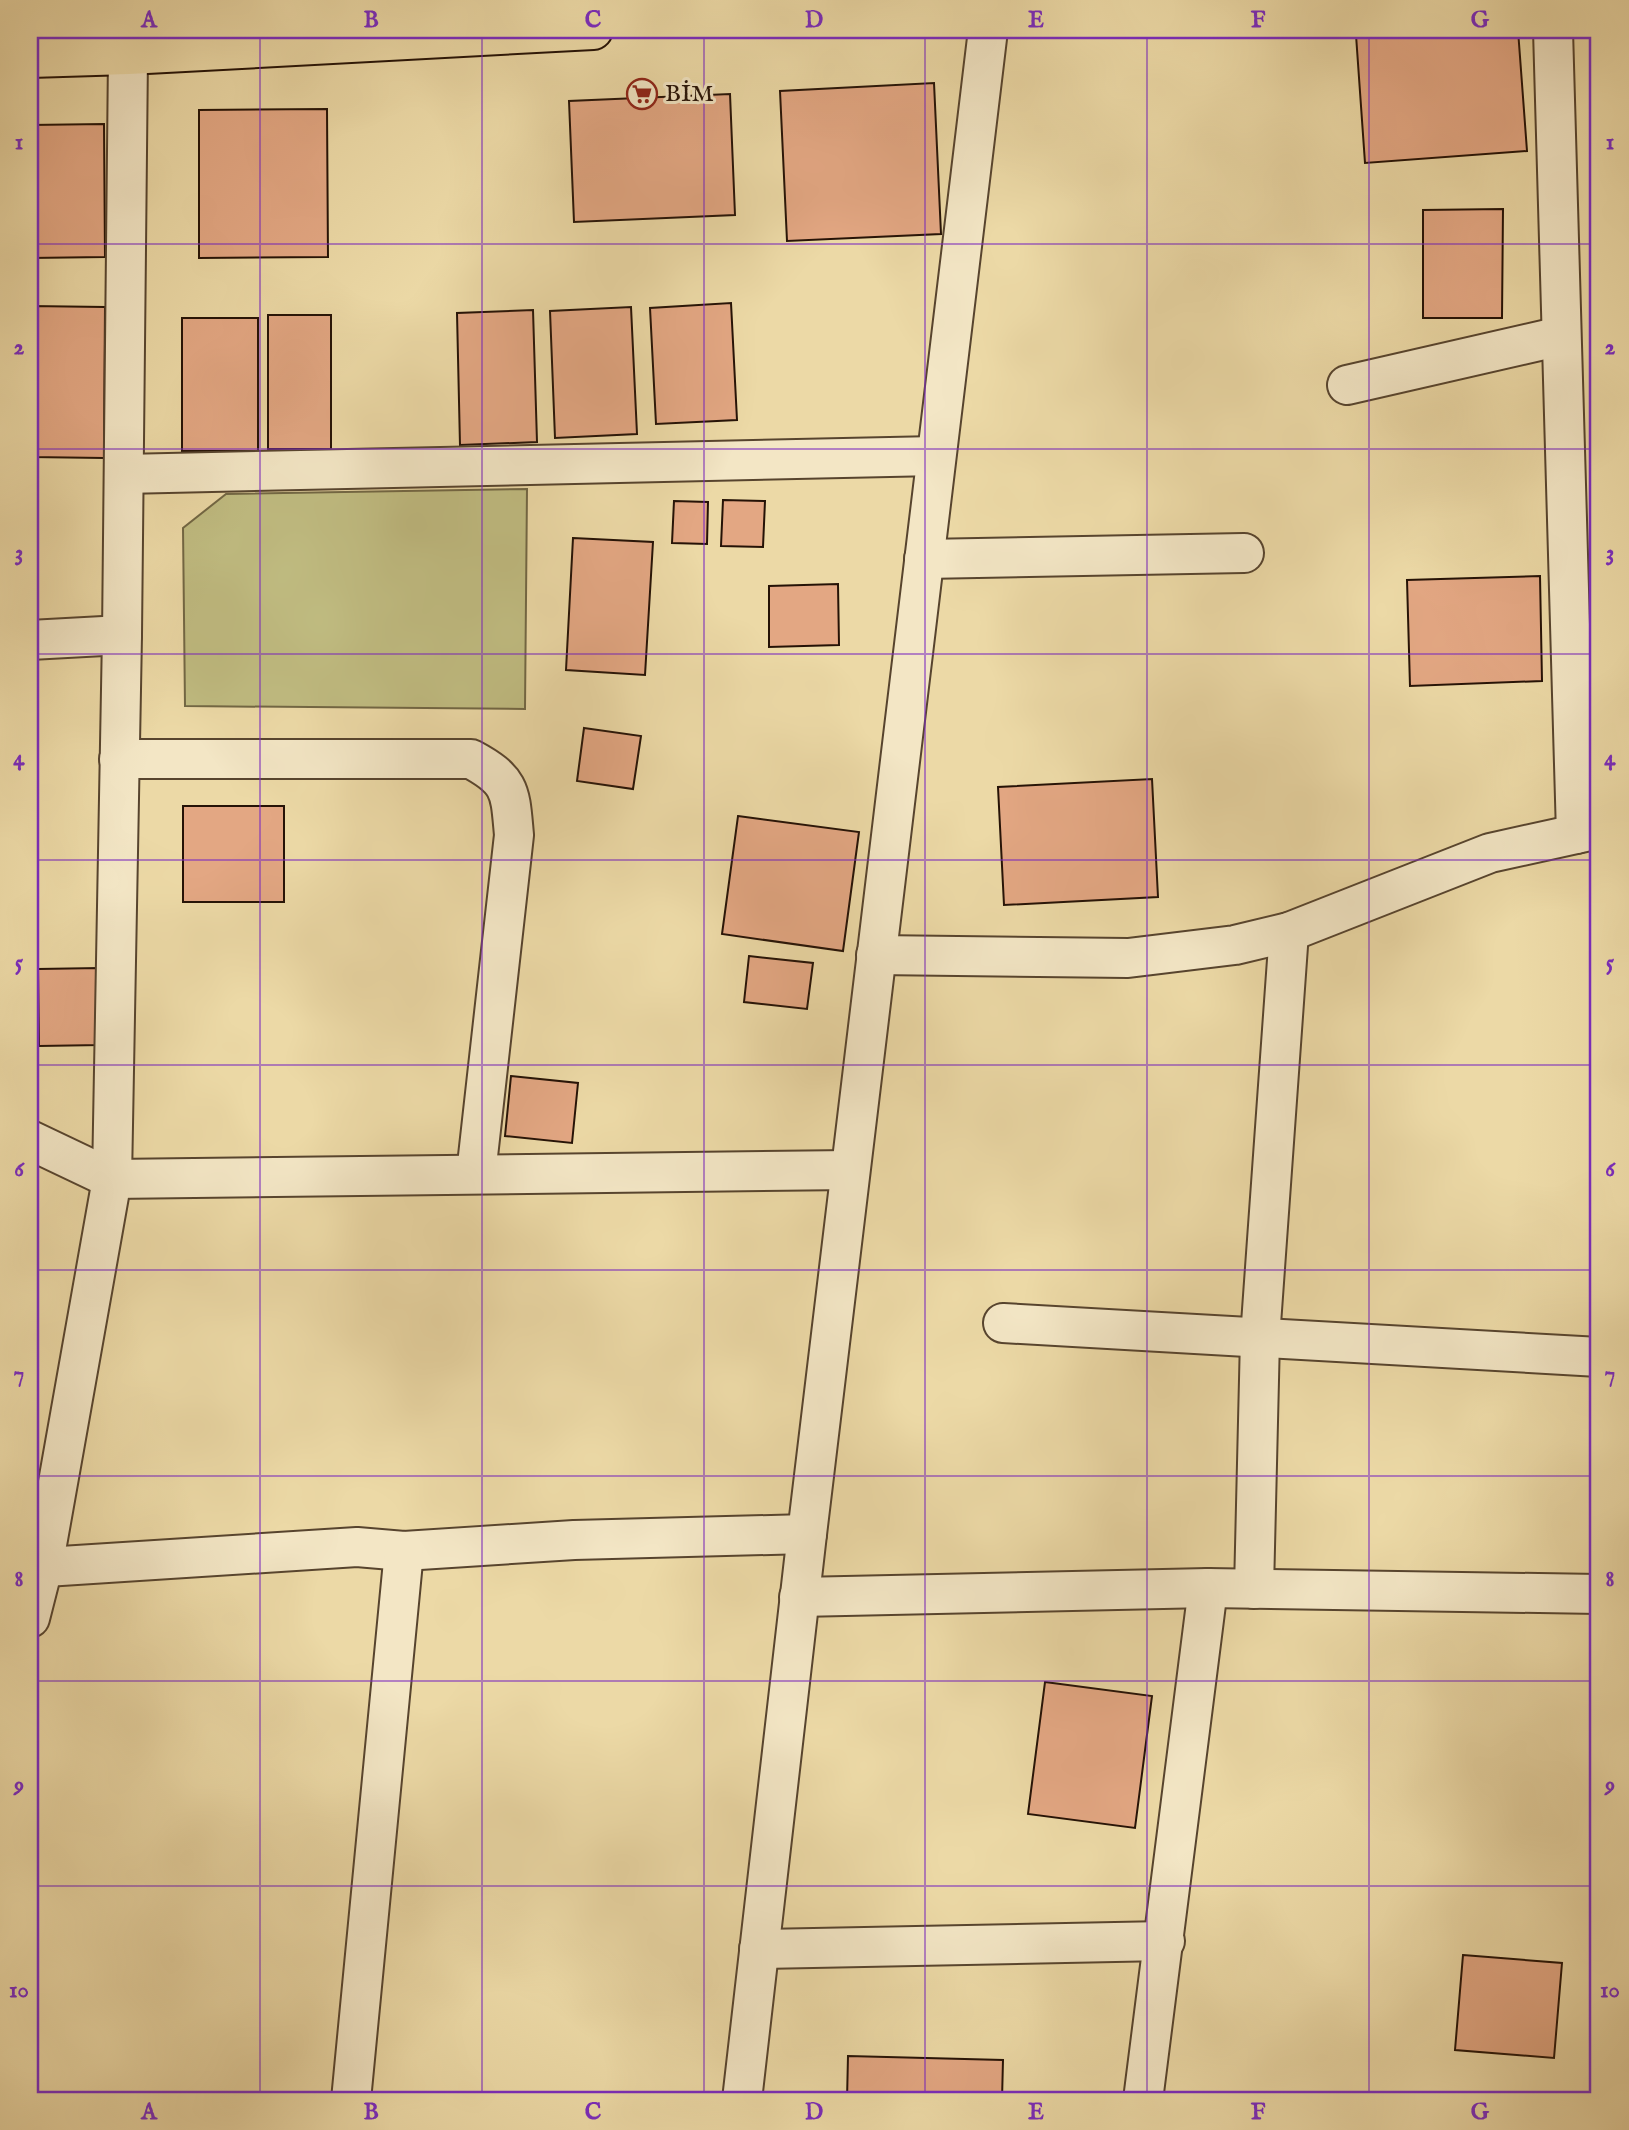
<svg xmlns="http://www.w3.org/2000/svg" width="1629" height="2130" viewBox="0 0 1629 2130" font-family="'IM FELL English',serif">
	<rect width="100%" height="100%" fill="#ecd9a6"/>
	<filter id="stains"><feTurbulence type="fractalNoise" baseFrequency=".00286" numOctaves="4"/><feColorMatrix values="0 0 0 0 .2 0 0 0 0 .09 0 0 0 0 .02 0 0 0 .5 -.17"/></filter>
	<radialGradient id="worn" r=".72"><stop offset=".6" stop-color="#630" stop-opacity="0"/><stop offset="1" stop-color="#630" stop-opacity=".3"/></radialGradient>
	<path fill="#c0bc81" stroke="#726744" stroke-width="2" d="M 527,489 L 525,709 L 185,706 L 183,528 L 226,494 Z"/>
	<g fill="#e3a783" stroke="#251206" stroke-width="2">
		<path d="M 1433,30 L 1518,30 L 1527,151 L 1365,163 L 1356,35 Z"/>
		<path d="M 934,83 L 941,234 L 787,241 L 780,91 Z"/>
		<path d="M 730,94 L 735,215 L 574,222 L 569,101 Z"/>
		<path d="M 327,109 L 328,257 L 199,258 L 199,110 Z"/>
		<path d="M 104,124 L 105,257 L 30,258 L 30,125 Z"/>
		<path d="M 1503,209 L 1502,318 L 1423,318 L 1423,210 Z"/>
		<path d="M 731,303 L 737,420 L 656,424 L 650,308 Z"/>
		<path d="M 30,306 L 105,307 L 104,458 L 30,457 Z"/>
		<path d="M 631,307 L 637,434 L 555,438 L 550,311 Z"/>
		<path d="M 533,310 L 537,442 L 460,445 L 457,313 Z"/>
		<rect x="268" y="315" width="63" height="134"/>
		<rect x="182" y="318" width="76" height="133"/>
		<path d="M 723,500 L 765,501 L 763,547 L 721,546 Z"/>
		<path d="M 674,501 L 708,502 L 707,544 L 672,543 Z"/>
		<path d="M 573,538 L 653,542 L 645,675 L 566,670 Z"/>
		<path d="M 1540,576 L 1542,681 L 1410,686 L 1407,580 Z"/>
		<path d="M 838,584 L 839,645 L 769,647 L 769,586 Z"/>
		<path d="M 584,728 L 641,736 L 633,789 L 577,781 Z"/>
		<path d="M 1152,779 L 1158,897 L 1004,905 L 998,787 Z"/>
		<rect x="183" y="806" width="101" height="96"/>
		<path d="M 738,816 L 859,832 L 843,951 L 722,934 Z"/>
		<path d="M 749,956 L 813,963 L 807,1009 L 744,1002 Z"/>
		<path d="M 100,968 L 101,1045 L 39,1046 L 38,969 Z"/>
		<path d="M 511,1076 L 578,1083 L 572,1143 L 505,1136 Z"/>
		<path d="M 1045,1682 L 1152,1696 L 1135,1828 L 1028,1814 Z"/>
		<path d="M 1463,1955 L 1562,1963 L 1554,2058 L 1455,2050 Z"/>
		<path d="M 848,2056 L 1003,2060 L 1002,2100 L 847,2100 Z"/>
	</g>
	<g fill="none" stroke-linecap="round" stroke-linejoin="round">
		<g stroke="#57442e" stroke-width="42">
			<g id="minor">
				<path d="M 1553,30 L 1576,834"/>
				<path d="M 1347,385 L 1561,336"/>
				<path d="M 124,474 L 936,456"/>
				<path d="M 924,559 L 1244,553"/>
				<path d="M 30,640 L 122,635"/>
				<path d="M 119,759 L 471,759 C 512,781 510,792 514,835 L 476,1174"/>
				<path d="M 876,955 L 1128,958 L 1235,945 L 1289,932 L 1490,853 L 1599,829"/>
				<path d="M 30,1140 L 112,1179 L 850,1170"/>
				<path d="M 1003,1323 L 1599,1357"/>
				<path d="M 30,1568 L 357,1547 L 404,1551 L 574,1540 L 807,1534"/>
				<path d="M 1254,1589 L 1260,1338 L 1289,932"/>
				<path d="M 799,1597 L 1208,1588 L 1599,1594"/>
				<path d="M 30,1618 L 43,1567 L 112,1179 L 122,635 L 128,55"/>
				<path d="M 759,1949 L 1165,1941"/>
				<path d="M 351,2100 L 404,1551"/>
				<path d="M 742,2100 L 807,1534 L 988,30"/>
				<path d="M 1143,2100 L 1208,1588"/>
			</g>
		</g>
		<g stroke="#251206" stroke-width="42">
			<path id="major" d="M 30,58 L 128,55 L 593,30"/>
		</g>
		<use href="#minor" stroke="#f3e6c5" stroke-width="38"/>
		<use href="#major" stroke="#ecd9a6" stroke-width="38"/>
	</g>
	<path fill="none" stroke="#7b2cbf" stroke-width="2" stroke-opacity="0.55" d="M 260,30 L 260,2100M 482,30 L 482,2100M 704,30 L 704,2100M 925,30 L 925,2100M 1147,30 L 1147,2100M 1369,30 L 1369,2100M 30,244 L 1599,244M 30,449 L 1599,449M 30,654 L 1599,654M 30,860 L 1599,860M 30,1065 L 1599,1065M 30,1270 L 1599,1270M 30,1476 L 1599,1476M 30,1681 L 1599,1681M 30,1886 L 1599,1886"/>
	<defs>
		<g id="supermarket-ring" transform="scale(1.575)"><circle r="9.5" fill="#f3e6c5" stroke="#8f2418" stroke-width="1.5"/><path d="M-6-5.5h2.5l.6 2H6L4.5 2H-2.5L-4.4-4H-6ZM-1.5 3.2a1.3 1.3 0 1 0 .1 0ZM3 3.2a1.3 1.3 0 1 0 .1 0Z" fill="#8f2418"/></g>
	</defs>
	<g fill-rule="evenodd">
		<use href="#supermarket-ring" x="642" y="94"/>
	</g>
	<g text-anchor="middle" dominant-baseline="central" stroke-width="6" stroke-linejoin="round" paint-order="stroke">
		<g font-size="24" fill="#251206" stroke="#f3e6c5" text-anchor="start">
			<text x="665" y="94">BİM</text>
		</g>
	</g>
	<rect width="1629" height="2130" fill="none" stroke="#ecd9a6" stroke-width="77"/>
	<rect x="38" y="38" width="1552" height="2054" fill="none" stroke="#7b2cbf" stroke-width="2.5"/>
	<g font-size="23" text-anchor="middle" font-weight="bold" fill="#7b2cbf">
		<text x="149" y="27">A</text>
		<text x="371" y="27">B</text>
		<text x="593" y="27">C</text>
		<text x="814" y="27">D</text>
		<text x="1036" y="27">E</text>
		<text x="1258" y="27">F</text>
		<text x="1480" y="27">G</text>
		<text x="19" y="149">1</text>
		<text x="1610" y="149">1</text>
		<text x="19" y="354">2</text>
		<text x="1610" y="354">2</text>
		<text x="19" y="560">3</text>
		<text x="1610" y="560">3</text>
		<text x="19" y="765">4</text>
		<text x="1610" y="765">4</text>
		<text x="19" y="970">5</text>
		<text x="1610" y="970">5</text>
		<text x="19" y="1176">6</text>
		<text x="1610" y="1176">6</text>
		<text x="19" y="1381">7</text>
		<text x="1610" y="1381">7</text>
		<text x="19" y="1586">8</text>
		<text x="1610" y="1586">8</text>
		<text x="19" y="1792">9</text>
		<text x="1610" y="1792">9</text>
		<text x="19" y="1997">10</text>
		<text x="1610" y="1997">10</text>
		<text x="149" y="2119">A</text>
		<text x="371" y="2119">B</text>
		<text x="593" y="2119">C</text>
		<text x="814" y="2119">D</text>
		<text x="1036" y="2119">E</text>
		<text x="1258" y="2119">F</text>
		<text x="1480" y="2119">G</text>
	</g>
	<rect width="100%" height="100%" filter="url(#stains)"/>
	<rect width="100%" height="100%" fill="url(#worn)"/>
</svg>
